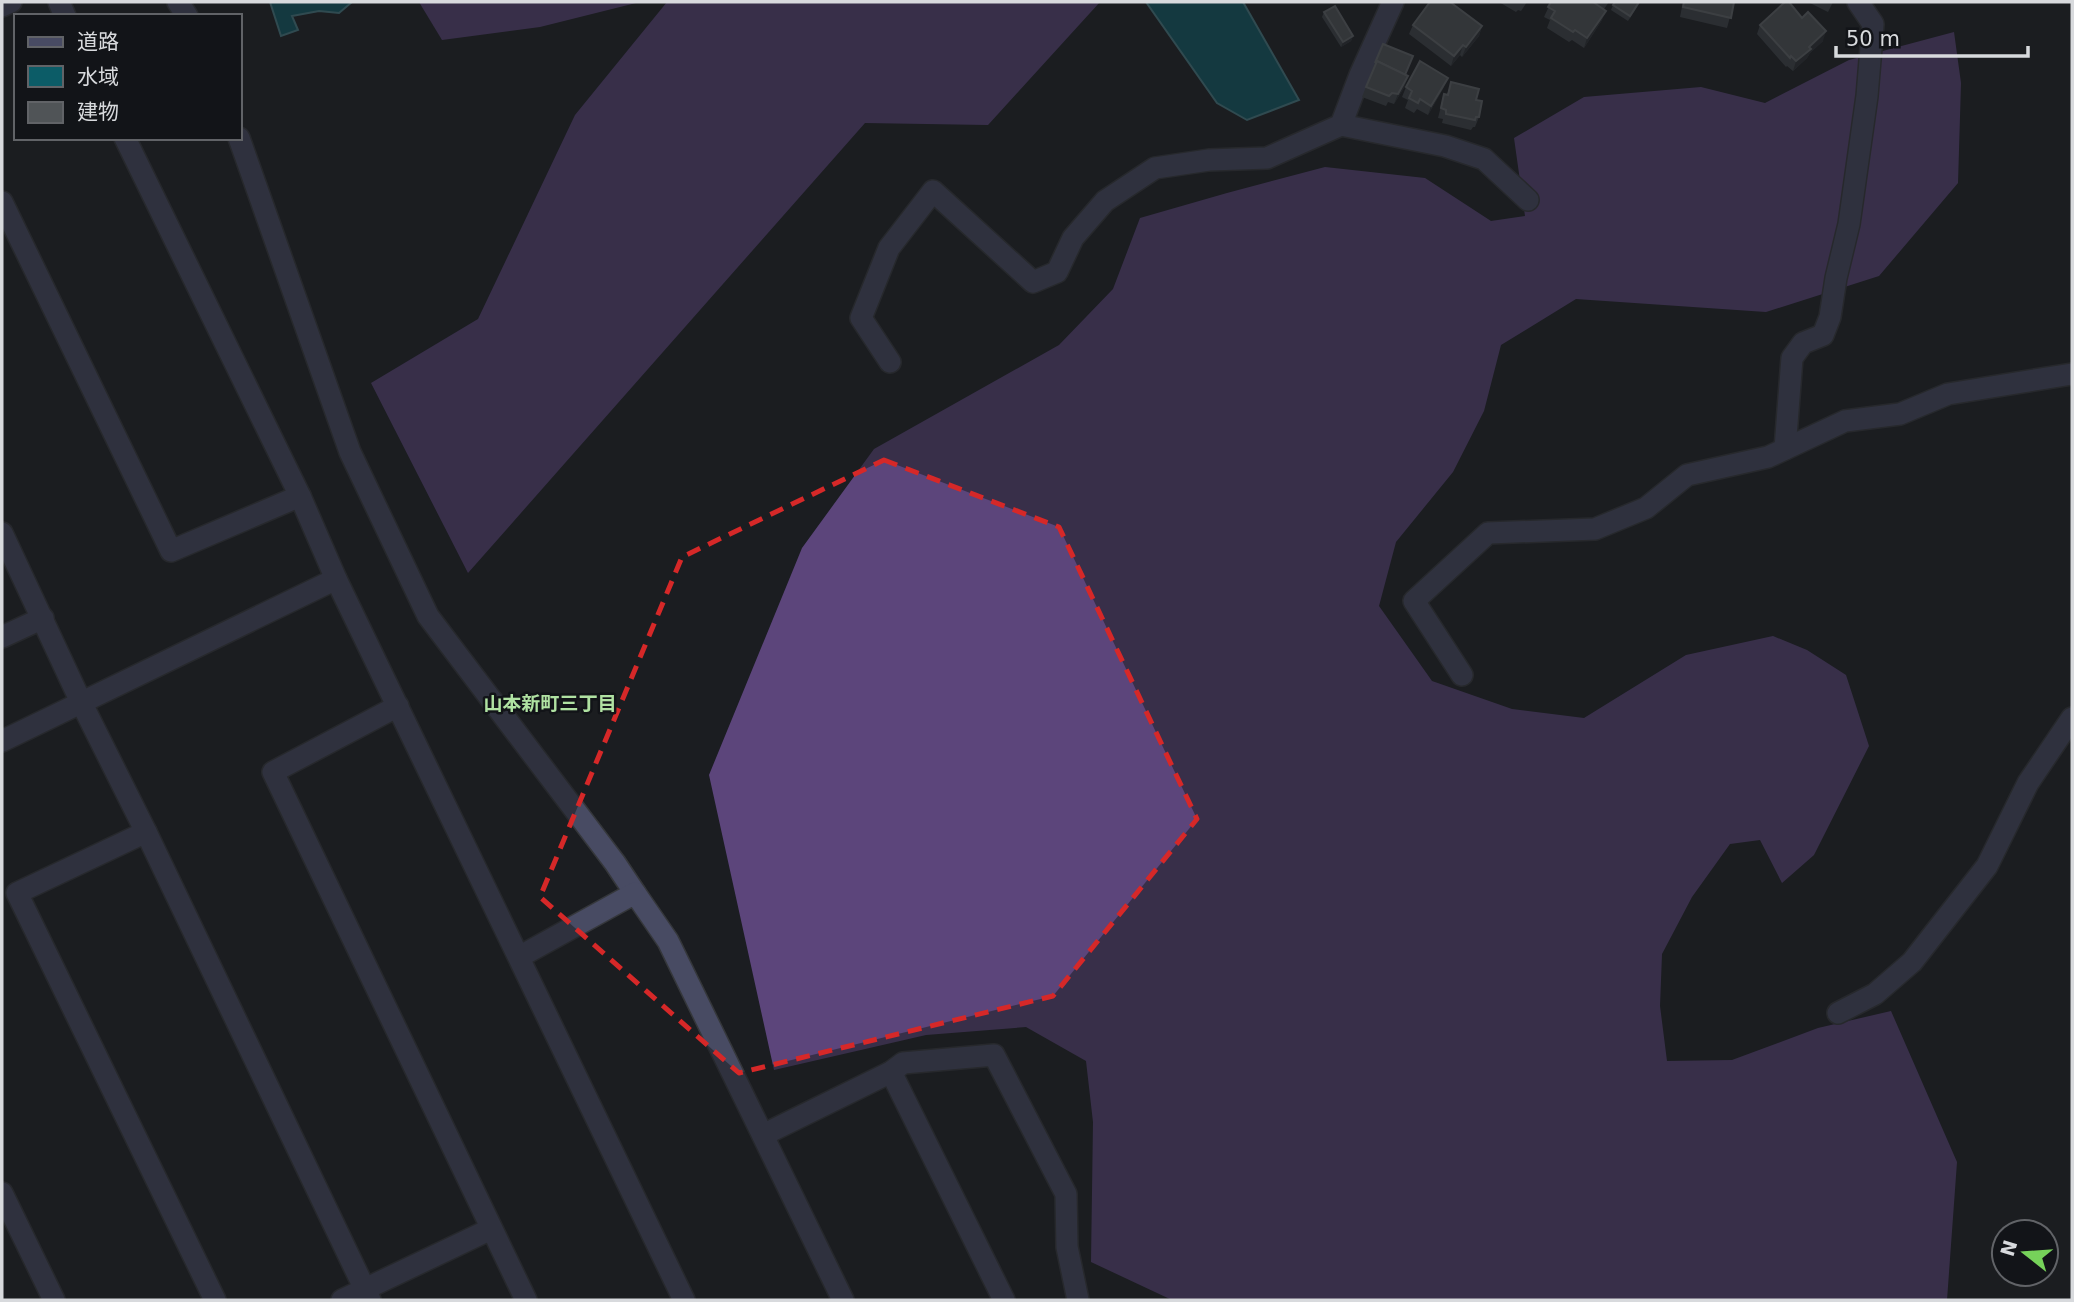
<svg xmlns="http://www.w3.org/2000/svg" width="2074" height="1302" viewBox="0 0 2074 1302" font-family="'DejaVu Sans','Noto Sans JP',sans-serif">
	<rect width="100%" height="100%" fill="#1b1d21"/>
	<g fill="#5c457b">
		<path d="M 419,2 L 640,2 L 540,27 L 442,40 Z"/>
		<path d="M 667,2 L 1100,2 L 988,125 L 865,123 L 468,573 L 371,383 L 478,319 L 575,115 Z"/>
		<path d="M 1954,32 L 1961,83 L 1958,183 L 1879,276 L 1766,312 L 1576,299 L 1501,345 L 1484,411 L 1453,472 L 1396,542 L 1379,606 L 1432,681 L 1512,709 L 1584,718 L 1686,655 L 1773,636 L 1807,650 L 1846,675 L 1869,746 L 1814,855 L 1782,883 L 1760,840 L 1730,844 L 1692,897 L 1662,954 L 1660,1006 L 1667,1061 L 1732,1060 L 1818,1028 L 1891,1011 L 1957,1162 L 1947,1300 L 1172,1300 L 1091,1262 L 1093,1122 L 1086,1061 L 1026,1027 L 926,1035 L 774,1070 L 709,775 L 802,548 L 874,449 L 1059,345 L 1113,289 L 1140,218 L 1227,193 L 1325,167 L 1425,178 L 1491,221 L 1525,216 L 1514,138 L 1584,97 L 1701,87 L 1765,103 L 1849,60 Z"/>
	</g>
	<g fill="#0c5c67" stroke="#49828a" stroke-width="2">
		<path d="M 270,2 L 352,2 L 339,13 L 319,11 L 292,16 L 298,30 L 281,36 Z"/>
		<path d="M 1146,2 L 1243,2 L 1299,100 L 1247,120 L 1217,103 Z"/>
	</g>
	<g fill="none" stroke-linecap="round" stroke-linejoin="round">
		<g stroke="#35373b" stroke-width="24">
			<g id="minor">
				<path d="M 59,2 L 65,16"/>
				<path d="M 178,2 L 187,16"/>
				<path d="M 2,6 L 11,2"/>
				<path d="M 1341,125 L 1445,146 L 1484,159 L 1528,200"/>
				<path d="M 125,138 L 300,496 L 336,579 L 684,1300"/>
				<path d="M 239,138 L 350,452 L 428,616 L 615,863 L 635,893"/>
				<path d="M 2,202 L 171,551 L 300,496"/>
				<path d="M 890,362 L 861,318 L 889,248 L 933,191 L 1033,282 L 1057,272 L 1073,238 L 1105,201 L 1155,168 L 1209,160 L 1267,158 L 1341,125 L 1360,75 L 1393,2"/>
				<path d="M 1785,449 L 1792,358 L 1803,343 L 1823,335 L 1830,317 L 1836,278 L 1849,224 L 1867,96 L 1873,24 L 1858,2"/>
				<path d="M 2,533 L 81,702 L 146,832 L 370,1300"/>
				<path d="M 2,637 L 43,618"/>
				<path d="M 1462,675 L 1414,601 L 1488,533 L 1595,529 L 1646,508 L 1687,475 L 1768,457 L 1845,421 L 1900,414 L 1948,394 L 2072,374"/>
				<path d="M 398,706 L 273,772 L 526,1300"/>
				<path d="M 146,832 L 17,893 L 215,1300"/>
				<path d="M 519,957 L 635,893 L 668,941 L 843,1300"/>
				<path d="M 1838,1013 L 1875,994 L 1912,962 L 1987,866 L 2028,783 L 2072,718"/>
				<path d="M 891,1072 L 1004,1300"/>
				<path d="M 763,1135 L 891,1072 L 903,1063 L 994,1055 L 1066,1194 L 1067,1247 L 1078,1300"/>
				<path d="M 2,1193 L 54,1300"/>
				<path d="M 342,1300 L 491,1229"/>
			</g>
		</g>
		<g stroke="#35373b" stroke-width="24">
			<path id="tertiary" d="M 2,741 L 336,579"/>
		</g>
		<use href="#minor" stroke="#484b63" stroke-width="21"/>
		<use href="#tertiary" stroke="#484b63" stroke-width="21"/>
	</g>
	<g fill="#3f4447">
		<path d="M 1499,2 L 1527,2 L 1521,11 L 1518,10 L 1516,12 Z"/>
		<path d="M 1551,2 L 1609,2 L 1604,9 L 1602,20 L 1584,48 L 1572,40 L 1569,42 L 1547,28 L 1550,20 L 1544,17 Z"/>
		<path d="M 1683,2 L 1734,2 L 1727,28 L 1680,17 Z"/>
		<path d="M 1808,2 L 1833,2 L 1828,12 Z"/>
		<path d="M 1639,4 L 1628,21 L 1611,10 L 1613,5 Z"/>
		<path d="M 1324,12 L 1353,36 L 1351,41 L 1341,47 L 1322,17 Z"/>
		<path d="M 1413,25 L 1482,26 L 1479,36 L 1462,57 L 1460,55 L 1451,66 L 1409,34 Z"/>
		<path d="M 1760,25 L 1823,41 L 1810,53 L 1807,58 L 1793,71 L 1787,66 L 1786,67 L 1757,34 Z"/>
		<path d="M 1375,63 L 1405,75 L 1405,86 L 1394,104 L 1388,102 L 1386,106 L 1362,97 Z"/>
		<path d="M 1451,82 L 1476,100 L 1479,117 L 1475,127 L 1473,127 L 1471,130 L 1442,123 L 1443,119 L 1438,118 L 1444,94 L 1447,95 Z"/>
		<path d="M 1406,87 L 1444,87 L 1428,115 L 1417,109 L 1414,113 L 1405,108 L 1408,100 L 1402,97 Z"/>
	</g>
	<g fill="#2a2e31">
		<path d="M 1606,11 L 1602,20 L 1584,48 L 1587,38 Z"/>
		<path d="M 1482,26 L 1479,36 L 1462,57 L 1466,47 Z"/>
		<path d="M 1826,31 L 1823,41 L 1810,53 L 1807,58 L 1793,71 L 1796,61 L 1809,47 Z"/>
		<path d="M 1353,36 L 1351,41 L 1341,47 L 1343,42 Z"/>
		<path d="M 1463,45 L 1460,55 L 1451,66 L 1454,56 Z"/>
		<path d="M 1408,76 L 1405,86 L 1394,104 L 1398,94 Z"/>
		<path d="M 1448,78 L 1444,87 L 1428,115 L 1431,106 Z"/>
	</g>
	<g fill="#505457" stroke="#65696c" stroke-width="2">
		<path d="M 1430,2 L 1450,2 L 1482,26 L 1466,47 L 1463,45 L 1454,56 L 1413,25 Z"/>
		<path d="M 1551,2 L 1593,2 L 1606,11 L 1587,38 L 1575,30 L 1573,32 L 1551,18 L 1555,11 L 1548,7 Z"/>
		<path d="M 1615,2 L 1639,2 L 1630,16 L 1613,5 Z"/>
		<path d="M 1684,2 L 1734,2 L 1731,18 L 1683,7 Z"/>
		<path d="M 1785,2 L 1789,2 L 1802,18 L 1808,12 L 1826,31 L 1809,47 L 1811,49 L 1796,61 L 1791,56 L 1790,58 L 1760,25 Z"/>
		<path d="M 1335,6 L 1353,36 L 1343,42 L 1324,12 Z"/>
		<path d="M 1383,44 L 1413,56 L 1405,75 L 1377,61 L 1375,63 Z"/>
		<path d="M 1377,61 L 1408,76 L 1398,94 L 1392,93 L 1389,96 L 1366,87 Z"/>
		<path d="M 1420,61 L 1448,78 L 1431,106 L 1420,99 L 1418,103 L 1409,98 L 1412,91 L 1406,87 Z"/>
		<path d="M 1451,82 L 1479,89 L 1476,100 L 1482,101 L 1479,117 L 1476,117 L 1475,120 L 1446,114 L 1446,110 L 1441,108 L 1444,94 L 1448,95 Z"/>
	</g>
	<path d="M0 0H2074V1302H0ZM 884,460 L 1059,527 L 1197,819 L 1053,996 L 739,1073 L 540,897 L 682,557 Z" fill="#1b1d21" fill-opacity=".55" fill-rule="evenodd"/>
	<path fill="none" stroke="#d62828" stroke-width="5" stroke-dasharray="14 9" stroke-linejoin="round" d="M 884,460 L 1059,527 L 1197,819 L 1053,996 L 739,1073 L 540,897 L 682,557 Z"/>
	<g text-anchor="middle" dominant-baseline="central" stroke-width="5" stroke-linejoin="round" paint-order="stroke">
		<g font-size="19" font-weight="bold" fill="#b0e2a2" stroke="#121418">
			<text x="550" y="703">山本新町三丁目</text>
		</g>
	</g>
	<rect width="2074" height="1302" fill="none" stroke="#d8dadd" stroke-width="7"/>
	<rect x="14" y="14" width="228" height="126" fill="#121418" stroke="#616367" stroke-width="2"/>
	<rect x="28" y="37" width="35" height="10" fill="#484b63" stroke="#616367" stroke-width="2"/>
	<text x="77" y="49" font-size="21" fill="#d8dadd">道路</text>
	<rect x="28" y="66" width="35" height="21" fill="#0c5c67" stroke="#616367" stroke-width="2"/>
	<text x="77" y="84" font-size="21" fill="#d8dadd">水域</text>
	<rect x="28" y="102" width="35" height="21" fill="#505457" stroke="#616367" stroke-width="2"/>
	<text x="77" y="119" font-size="21" fill="#d8dadd">建物</text>
	<g transform="translate(2025 1253) rotate(287)"><circle r="33" fill="#121418" stroke="#616367" stroke-width="2"/>
	<path d="M0-5L12 26L0 18L-12 26Z" fill="#76d25a"/>
	<text y="-10" font-size="19" font-weight="bold" text-anchor="middle" fill="#d8dadd">N</text>
	</g>
	<path d="M1836 46v10h192v-10" fill="none" stroke="#d8dadd" stroke-width="3.5"/>
	<text x="1846" y="46" font-size="21" fill="#d8dadd" stroke="#121418" stroke-width="5" paint-order="stroke">50 m</text>
</svg>
